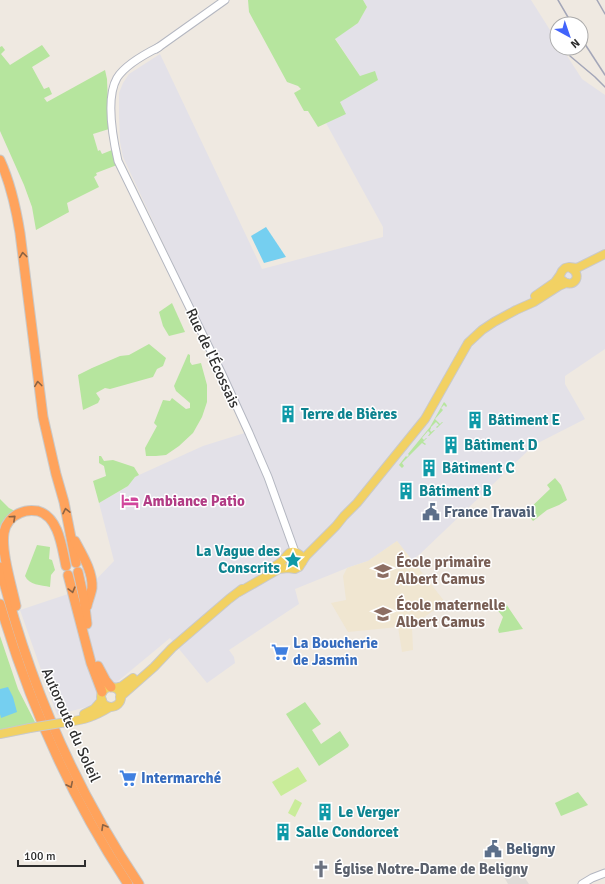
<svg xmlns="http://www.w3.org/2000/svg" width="605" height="884" viewBox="0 0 605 884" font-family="Signika,sans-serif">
	<rect width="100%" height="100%" fill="#efe9e1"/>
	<path fill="#e3e1e8" d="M 363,0 L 531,0 L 557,41 L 557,48 L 562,48 L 582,79 L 605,95 L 605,349 L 565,376 L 565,384 L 585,419 L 534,445 L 420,554 L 412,560 L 397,541 L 368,561 L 347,568 L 295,589 L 299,604 L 229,650 L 234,657 L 235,663 L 207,683 L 170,638 L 117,682 L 90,706 L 57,715 L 20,610 L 89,587 L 114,561 L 99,503 L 128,486 L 135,477 L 139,475 L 203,446 L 251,431 L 123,157 L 120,142 L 119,115 L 119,93 L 123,83 L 129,74 L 160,54 L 262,269 L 383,237 L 383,227 L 326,123 L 345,114 L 340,102 L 360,76 L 335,38 L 358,23 L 367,7 Z"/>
	<path fill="#f0e6d1" d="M 397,541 L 445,602 L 412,626 L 413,650 L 402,652 L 398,627 L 348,632 L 331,603 L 346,600 L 343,576 L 347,568 L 368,561 Z"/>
	<g fill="#b6e59e">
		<path d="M 248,0 L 363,0 L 367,7 L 358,23 L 335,39 L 360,76 L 375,71 L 378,80 L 340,102 L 346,114 L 318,127 L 308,111 L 304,111 L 294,93 L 301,89 L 298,86 L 287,82 L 249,12 Z"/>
		<path d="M 42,45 L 50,56 L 32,67 L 44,89 L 49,87 L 52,94 L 44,98 L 47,102 L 105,70 L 107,79 L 109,129 L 93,134 L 98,151 L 100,150 L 102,154 L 112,150 L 117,165 L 96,173 L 97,175 L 94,177 L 99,187 L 67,203 L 69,212 L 36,230 L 32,207 L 24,185 L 0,131 L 0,47 L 2,46 L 5,50 L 1,54 L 10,65 Z"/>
		<path d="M 172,303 L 185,332 L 169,336 L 163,326 L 159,312 Z"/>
		<path d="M 149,344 L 166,358 L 163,366 L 157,369 L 153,377 L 110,389 L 105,388 L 96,393 L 100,399 L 98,403 L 83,410 L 78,375 L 92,368 L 120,356 L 129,355 Z"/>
		<path d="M 188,354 L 190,355 L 190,362 L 192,365 L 201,363 L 207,385 L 207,402 L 202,417 L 193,433 L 179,446 L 166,455 L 156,456 L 146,456 L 145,448 L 157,426 L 154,423 L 163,400 L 170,401 L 172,398 L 186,409 L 190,408 L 190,403 L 176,391 L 174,386 Z"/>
		<path d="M 444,402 L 446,404 L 447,406 L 446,407 L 444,405 L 441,408 L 443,410 L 435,419 L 440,424 L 442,422 L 443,422 L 437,428 L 436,427 L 439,425 L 436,422 L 431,427 L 431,428 L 430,430 L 431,432 L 434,430 L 435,430 L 429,436 L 428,436 L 430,433 L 428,431 L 422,438 L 424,440 L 426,438 L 427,438 L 423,442 L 426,444 L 425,445 L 422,443 L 402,463 L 404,466 L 402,468 L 399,465 L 406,456 L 407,457 L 409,455 L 408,454 L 430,427 Z"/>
		<path d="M 99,456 L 101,456 L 104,461 L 113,460 L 134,467 L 139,475 L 135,477 L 128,486 L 99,503 L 93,481 L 106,476 L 104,466 L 99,463 Z"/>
		<path d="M 555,478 L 561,485 L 567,500 L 559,505 L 547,510 L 533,521 L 526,512 L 550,489 L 547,485 Z"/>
		<path d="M 0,499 L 9,508 L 15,511 L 0,532 Z"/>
		<path d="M 37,545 L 50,547 L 49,559 L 52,560 L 55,570 L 51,575 L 50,587 C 41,585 29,585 25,576 Z"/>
		<path d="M 504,601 L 523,629 L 499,633 L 498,630 L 503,617 L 492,603 Z"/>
		<path d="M 0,636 L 18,689 L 36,724 L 0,731 Z"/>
		<path d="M 305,702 L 321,724 L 312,730 L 321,744 L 340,731 L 349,745 L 348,747 L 319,766 L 286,714 Z"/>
		<path d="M 578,792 L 588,805 L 561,816 L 555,803 Z"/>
	</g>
	<g fill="#c9ec9a">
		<path d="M 298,767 L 307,781 L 281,796 L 272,782 Z"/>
		<path d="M 295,799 L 302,803 L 295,817 L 288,813 Z"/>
	</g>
	<path fill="#dfdcd8" d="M 519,869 L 529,884 L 508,884 L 504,877 Z"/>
	<g fill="#75cff0">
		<path d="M 266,227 L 286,257 L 264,263 L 251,236 Z"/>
		<path d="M 8,687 L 13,697 L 17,712 L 1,718 L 0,714 L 0,689 Z"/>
	</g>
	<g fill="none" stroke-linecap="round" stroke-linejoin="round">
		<g stroke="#b4b7c1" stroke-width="9">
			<g id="secondary">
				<path d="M 159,47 C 145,54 125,65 117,78 C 105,99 113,139 118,161 L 221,372 L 249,433 L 268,477 L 295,552"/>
				<path d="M 156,49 L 225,0"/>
				<path d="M 582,884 L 592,878 L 605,873"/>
			</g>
		</g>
		<g stroke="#c9c9c9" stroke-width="10">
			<g id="primary">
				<path d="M 562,280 C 572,290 584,276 571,268"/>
				<path d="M 535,296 L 555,282 L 560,275 L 562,271 L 565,268 L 569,267 L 577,268 L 605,254"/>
				<path d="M 269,570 C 273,567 277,565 281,562 C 288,556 289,547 300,555 L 302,562"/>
				<path d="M 239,592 L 279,569 L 288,568 L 295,569 L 299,567 L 306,556 L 336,526 L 344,516 L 357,503 L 425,419 L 468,343 L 482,330 L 494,322 L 516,310 L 534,302 L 559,286 L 566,283"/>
				<circle cx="111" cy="697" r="10"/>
				<path d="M 115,688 L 122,686 L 133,678"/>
				<path d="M 120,697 L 154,667 L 172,648 L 229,599 L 242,589"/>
				<path d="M 84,714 L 94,709 L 102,700"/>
				<path d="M 67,722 C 85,720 95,716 110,707"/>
				<path d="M 0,734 L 30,728"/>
			</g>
		</g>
		<g stroke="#c9c9c9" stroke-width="11">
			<g id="highway">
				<path d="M 0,160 C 11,184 16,208 20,233 L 43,417 L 56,474 L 64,502 L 76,563"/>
				<path d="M 75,541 C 83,556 93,572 92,588 C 91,594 88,601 87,606"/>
				<path d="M 0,567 C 28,679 74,788 139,884"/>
				<path d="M 78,572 L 84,599 L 87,624"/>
				<path d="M 68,575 L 91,663 L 102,692"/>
				<path d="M 0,604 C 29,703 71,798 128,884"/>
				<path d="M 16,606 C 12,587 1,552 4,533 C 5,524 12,516 20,513 C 26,510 32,510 38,511 C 59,517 62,548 66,566"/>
				<path d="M 98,666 L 106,681 L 111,687"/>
			</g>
		</g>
		<use href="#secondary" stroke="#fff" stroke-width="7"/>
		<use href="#primary" stroke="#f2d163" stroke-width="8"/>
		<use href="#highway" stroke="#ffa35c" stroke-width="9"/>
		<g stroke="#a3a6b8" stroke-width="1.5">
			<path d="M 558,0 L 572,24"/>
			<path d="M 597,0 L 605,14"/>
			<path d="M 581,38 L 605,75"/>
			<path d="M 570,56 L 595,77 L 605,87"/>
		</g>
		<g stroke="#c9c9c9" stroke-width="10" stroke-linecap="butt">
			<path id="primary-bridge" d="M 30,728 L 67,722"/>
		</g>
		<use href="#primary-bridge" stroke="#f2d163" stroke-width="8"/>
	</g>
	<defs><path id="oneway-chevron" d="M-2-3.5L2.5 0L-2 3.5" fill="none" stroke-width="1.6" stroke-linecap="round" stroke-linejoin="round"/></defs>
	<g stroke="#8c6343">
		<use href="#oneway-chevron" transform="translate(23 255) rotate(-97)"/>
		<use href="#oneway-chevron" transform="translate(38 384) rotate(-97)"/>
		<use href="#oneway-chevron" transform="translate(66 511) rotate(-102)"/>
		<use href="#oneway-chevron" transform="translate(13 518) rotate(-42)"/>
		<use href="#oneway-chevron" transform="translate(72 590) rotate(75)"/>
		<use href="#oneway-chevron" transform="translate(70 785) rotate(64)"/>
		<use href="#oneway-chevron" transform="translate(104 827) rotate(-120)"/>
	</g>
	<defs>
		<g id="building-bare" transform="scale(1.38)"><path d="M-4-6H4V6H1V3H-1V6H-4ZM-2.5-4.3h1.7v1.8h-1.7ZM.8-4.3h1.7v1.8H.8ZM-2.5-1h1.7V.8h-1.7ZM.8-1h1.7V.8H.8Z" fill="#0f9aa8" stroke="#fff" stroke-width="2.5" paint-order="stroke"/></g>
		<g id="hotel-bare" transform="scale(1.38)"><path d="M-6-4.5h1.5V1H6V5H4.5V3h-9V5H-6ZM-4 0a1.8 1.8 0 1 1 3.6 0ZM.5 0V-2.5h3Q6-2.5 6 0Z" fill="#d1479c" stroke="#fff" stroke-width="2.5" paint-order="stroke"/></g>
		<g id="civic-bare" transform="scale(1.38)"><path d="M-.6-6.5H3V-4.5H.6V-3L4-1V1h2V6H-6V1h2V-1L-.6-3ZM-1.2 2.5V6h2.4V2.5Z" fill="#5c6f8a" stroke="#fff" stroke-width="2.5" paint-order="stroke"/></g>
		<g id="sight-bare" transform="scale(1.38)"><path d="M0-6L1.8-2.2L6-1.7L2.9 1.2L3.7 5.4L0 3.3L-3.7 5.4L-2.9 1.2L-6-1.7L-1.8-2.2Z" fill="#0f9aa8" stroke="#fff" stroke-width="2.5" paint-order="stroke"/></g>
		<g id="school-bare" transform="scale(1.38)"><path d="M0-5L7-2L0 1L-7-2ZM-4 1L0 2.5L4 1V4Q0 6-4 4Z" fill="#8d6e63" stroke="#fff" stroke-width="2.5" paint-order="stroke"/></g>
		<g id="supermarket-bare" transform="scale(1.38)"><path d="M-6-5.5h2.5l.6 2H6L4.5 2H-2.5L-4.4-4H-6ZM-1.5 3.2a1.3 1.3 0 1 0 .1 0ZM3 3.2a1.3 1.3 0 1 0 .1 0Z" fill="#3f7fe0" stroke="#fff" stroke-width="2.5" paint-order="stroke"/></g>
		<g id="church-bare" transform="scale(1.38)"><path d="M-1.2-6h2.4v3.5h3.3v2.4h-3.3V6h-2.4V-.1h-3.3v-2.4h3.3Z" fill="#6b7280" stroke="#fff" stroke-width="2.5" paint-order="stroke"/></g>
	</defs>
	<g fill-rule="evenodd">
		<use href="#building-bare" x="288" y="414"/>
		<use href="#building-bare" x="475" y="420"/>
		<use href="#building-bare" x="451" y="445"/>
		<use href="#building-bare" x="429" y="468"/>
		<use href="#building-bare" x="406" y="491"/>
		<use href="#hotel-bare" x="130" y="501"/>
		<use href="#civic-bare" x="431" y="512"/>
		<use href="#sight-bare" x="293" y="560"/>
		<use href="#school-bare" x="383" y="571"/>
		<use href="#school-bare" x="383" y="614"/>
		<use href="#supermarket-bare" x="280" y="652"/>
		<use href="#supermarket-bare" x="128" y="778"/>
		<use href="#building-bare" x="325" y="812"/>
		<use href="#building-bare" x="283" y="832"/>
		<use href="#civic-bare" x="493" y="849"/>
		<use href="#church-bare" x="321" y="869"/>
	</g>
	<g text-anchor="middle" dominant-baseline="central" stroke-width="3" stroke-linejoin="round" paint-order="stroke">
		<g font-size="15" fill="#2e2e2e" stroke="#fff">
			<text transform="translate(213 358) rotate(65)">Rue de l'Écossais</text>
			<text transform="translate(71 725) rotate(66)">Autoroute du Soleil</text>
		</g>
		<g font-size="15" font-weight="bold" fill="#0d838f" stroke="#fff" text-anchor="start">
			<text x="301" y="414">Terre de Bières</text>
			<text x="488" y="420">Bâtiment E</text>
			<text x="464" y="445">Bâtiment D</text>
			<text x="442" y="468">Bâtiment C</text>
			<text x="419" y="491">Bâtiment B</text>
			<text x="280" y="551" text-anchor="end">La Vague des<tspan x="280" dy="17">Conscrits</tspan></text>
			<text x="338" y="812">Le Verger</text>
			<text x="296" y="832">Salle Condorcet</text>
		</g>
		<g font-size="15" font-weight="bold" fill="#b23c85" stroke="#fff" text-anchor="start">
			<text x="143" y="501">Ambiance Patio</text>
		</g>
		<g font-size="15" font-weight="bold" fill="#4e5e75" stroke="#fff" text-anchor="start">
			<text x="444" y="512">France Travail</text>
			<text x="506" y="849">Beligny</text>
		</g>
		<g font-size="15" font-weight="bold" fill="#785e54" stroke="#fff" text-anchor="start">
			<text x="396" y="562">École primaire<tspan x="396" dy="17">Albert Camus</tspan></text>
			<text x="396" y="605">École maternelle<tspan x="396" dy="17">Albert Camus</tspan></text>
		</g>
		<g font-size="15" font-weight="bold" fill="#366cbe" stroke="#fff" text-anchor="start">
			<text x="293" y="643">La Boucherie<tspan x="293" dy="17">de Jasmin</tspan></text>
			<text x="141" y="778">Intermarché</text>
		</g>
		<g font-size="15" font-weight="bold" fill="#5b616d" stroke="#fff" text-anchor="start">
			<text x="334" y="869">Église Notre-Dame de Beligny</text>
		</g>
	</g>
	<g transform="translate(569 36) rotate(140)"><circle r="19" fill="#ffffff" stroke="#ababab"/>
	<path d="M0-3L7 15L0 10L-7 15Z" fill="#4264fb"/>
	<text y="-6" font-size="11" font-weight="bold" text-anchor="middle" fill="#2e2e2e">N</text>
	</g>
	<path d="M18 860v6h67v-6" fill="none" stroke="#2e2e2e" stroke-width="2"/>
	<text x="24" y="860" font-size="12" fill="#2e2e2e" stroke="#ffffff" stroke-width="3" paint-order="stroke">100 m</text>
</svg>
